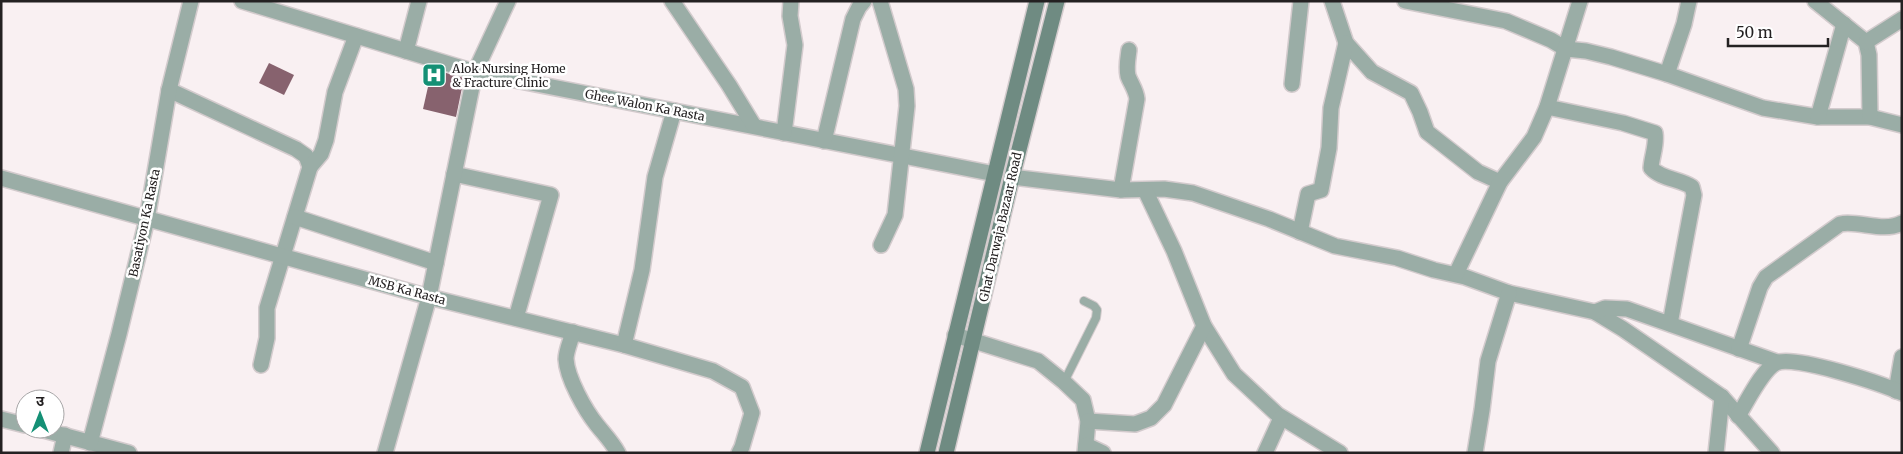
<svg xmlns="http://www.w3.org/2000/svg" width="1903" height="454" viewBox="0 0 1903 454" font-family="Merriweather,'Noto Sans Devanagari',serif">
	<rect width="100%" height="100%" fill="#f9f0f2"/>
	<g fill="#87626e">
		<path d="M 269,63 L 294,75 L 284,95 L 259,83 Z"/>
		<path d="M 432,69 L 464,78 L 456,117 L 423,109 Z"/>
	</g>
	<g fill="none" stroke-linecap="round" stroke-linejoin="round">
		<g stroke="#d3cbcd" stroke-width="10">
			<path id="lane" d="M 1064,382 L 1096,318 L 1097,310 L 1094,306 L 1084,301"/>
		</g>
		<g stroke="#d3cbcd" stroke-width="18">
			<g id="street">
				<path d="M 242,1 L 475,72 L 995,174"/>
				<path d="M 672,1 L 729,85 L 754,126"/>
				<path d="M 880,1 L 906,89 L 907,106 L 895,215 L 881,245"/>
				<path d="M 1332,1 L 1346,43 L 1372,72 L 1411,93 L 1420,112 L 1427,132 L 1478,172 L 1500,182"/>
				<path d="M 1405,1 L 1506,21 L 1551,40 L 1566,49 L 1586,51 L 1611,57 L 1667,74 L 1763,108 L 1818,117 L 1870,117 L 1902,125"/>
				<path d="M 1815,1 L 1866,42 L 1869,55 L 1870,117"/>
				<path d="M 1866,42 L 1902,19"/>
				<path d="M 406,51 L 419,1"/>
				<path d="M 1667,74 L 1684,24 L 1689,1"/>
				<path d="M 1292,84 L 1301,1"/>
				<path d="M 169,90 L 296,149 L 306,156 L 310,167 L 267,308 L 267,338 L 261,365"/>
				<path d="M 1547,107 L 1623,123 L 1655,133 C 1657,145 1652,155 1651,168 C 1661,179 1680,179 1692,187 L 1694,195 L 1670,324"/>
				<path d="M 1818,117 L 1844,24"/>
				<path d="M 784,133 L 795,45 L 790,16 L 791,1"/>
				<path d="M 824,141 L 853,19 L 859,7 L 864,1"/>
				<path d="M 310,167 L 321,154 L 326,140 L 335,92 L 356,36"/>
				<path d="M 454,174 L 551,195 L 516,318"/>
				<path d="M 1012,177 L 1121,190 L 1164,189 L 1193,193 L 1269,219 L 1335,246 L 1397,258 L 1434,270 L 1465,277 L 1509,293 L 1595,312 L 1623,329 L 1722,397 L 1772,453"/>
				<path d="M 1,178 L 429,297 L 624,345 L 713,371 L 742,387 L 752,413 L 742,447 L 739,453"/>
				<path d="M 1121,190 L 1137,99 C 1136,90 1131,84 1128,76 C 1126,67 1128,58 1129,50"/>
				<path d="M 1145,190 L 1174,251 L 1204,326 L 1234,374 L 1278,415 L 1340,453"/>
				<path d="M 295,217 L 436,263"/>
				<path d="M 1300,232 L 1308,194 L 1321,190 L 1329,148 L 1331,108 L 1346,43"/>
				<path d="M 1456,274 L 1500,182 L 1534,137 L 1547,107 L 1580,1"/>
				<path d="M 1595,312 L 1605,308 L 1627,309 L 1777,362"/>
				<path d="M 573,332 C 571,340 566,351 566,359 C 567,378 585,410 597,425 C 605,435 612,442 618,453"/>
				<path d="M 955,335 L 1038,361 L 1064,382 L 1083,400 L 1088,421 L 1085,453"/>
				<path d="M 624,345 L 642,270 L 655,177 L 674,111"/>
				<path d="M 1739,349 L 1760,287 L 1766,277 L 1840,224 C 1859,220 1883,233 1902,223"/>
				<path d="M 1896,391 L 1902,357"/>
				<path d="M 1738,416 C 1747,402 1762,370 1776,363 C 1793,354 1882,384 1902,393"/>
				<path d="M 1,419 L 25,425"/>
				<path d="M 1088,421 L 1135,424 L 1151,418 L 1164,405 L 1204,326"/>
				<path d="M 40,429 L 129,453"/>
				<path d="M 90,443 L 119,334 L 147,219 L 169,90 L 191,1"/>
				<path d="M 1086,445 L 1103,453"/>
				<path d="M 61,453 L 65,435"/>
				<path d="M 385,453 L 429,297 L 475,72 L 508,1"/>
				<path d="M 1265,453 L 1281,418"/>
				<path d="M 1475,453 L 1482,410 L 1488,361 L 1509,293"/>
				<path d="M 1716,453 L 1722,397"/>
			</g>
		</g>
		<g stroke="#d3cbcd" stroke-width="18">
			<g id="secondary">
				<path d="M 927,453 L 1037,1"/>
				<path d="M 946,453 L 1012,177 L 1057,1"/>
			</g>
		</g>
		<use href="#lane" stroke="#9aada6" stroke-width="8"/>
		<use href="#street" stroke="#9aada6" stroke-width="15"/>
		<use href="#secondary" stroke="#6f8b82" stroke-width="15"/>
	</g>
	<defs>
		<g id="hospital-square" transform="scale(1.25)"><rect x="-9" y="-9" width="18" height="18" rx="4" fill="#149075" stroke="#fff"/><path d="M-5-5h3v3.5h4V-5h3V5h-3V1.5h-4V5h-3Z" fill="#fff"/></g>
	</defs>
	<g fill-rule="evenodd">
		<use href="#hospital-square" x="434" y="75"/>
	</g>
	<g text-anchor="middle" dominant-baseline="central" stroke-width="5" stroke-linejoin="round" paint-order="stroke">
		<g font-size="12" fill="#242122" stroke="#fff" text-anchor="start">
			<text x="452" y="68">Alok Nursing Home<tspan x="452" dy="14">&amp; Fracture Clinic</tspan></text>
		</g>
		<g font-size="12" fill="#242122" stroke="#fff">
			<text transform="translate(645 105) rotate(11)">Ghee Walon Ka Rasta</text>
			<text transform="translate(144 223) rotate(-78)">Basatiyon Ka Rasta</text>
			<text transform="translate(1000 227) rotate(-77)">Ghat Darwaja Bazaar Road</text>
			<text transform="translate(407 290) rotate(15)">MSB Ka Rasta</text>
		</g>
	</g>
	<rect width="1903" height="454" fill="none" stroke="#242122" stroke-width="5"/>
	<g transform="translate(40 414)"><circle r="24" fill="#ffffff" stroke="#a7a6a7"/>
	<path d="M0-4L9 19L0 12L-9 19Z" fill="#149075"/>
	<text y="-8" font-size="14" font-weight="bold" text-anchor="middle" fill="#242122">उ</text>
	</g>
	<path d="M1728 38v8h100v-8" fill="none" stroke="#242122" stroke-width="2.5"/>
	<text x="1736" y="38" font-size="15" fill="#242122" stroke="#ffffff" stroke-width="4" paint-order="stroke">50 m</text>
</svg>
